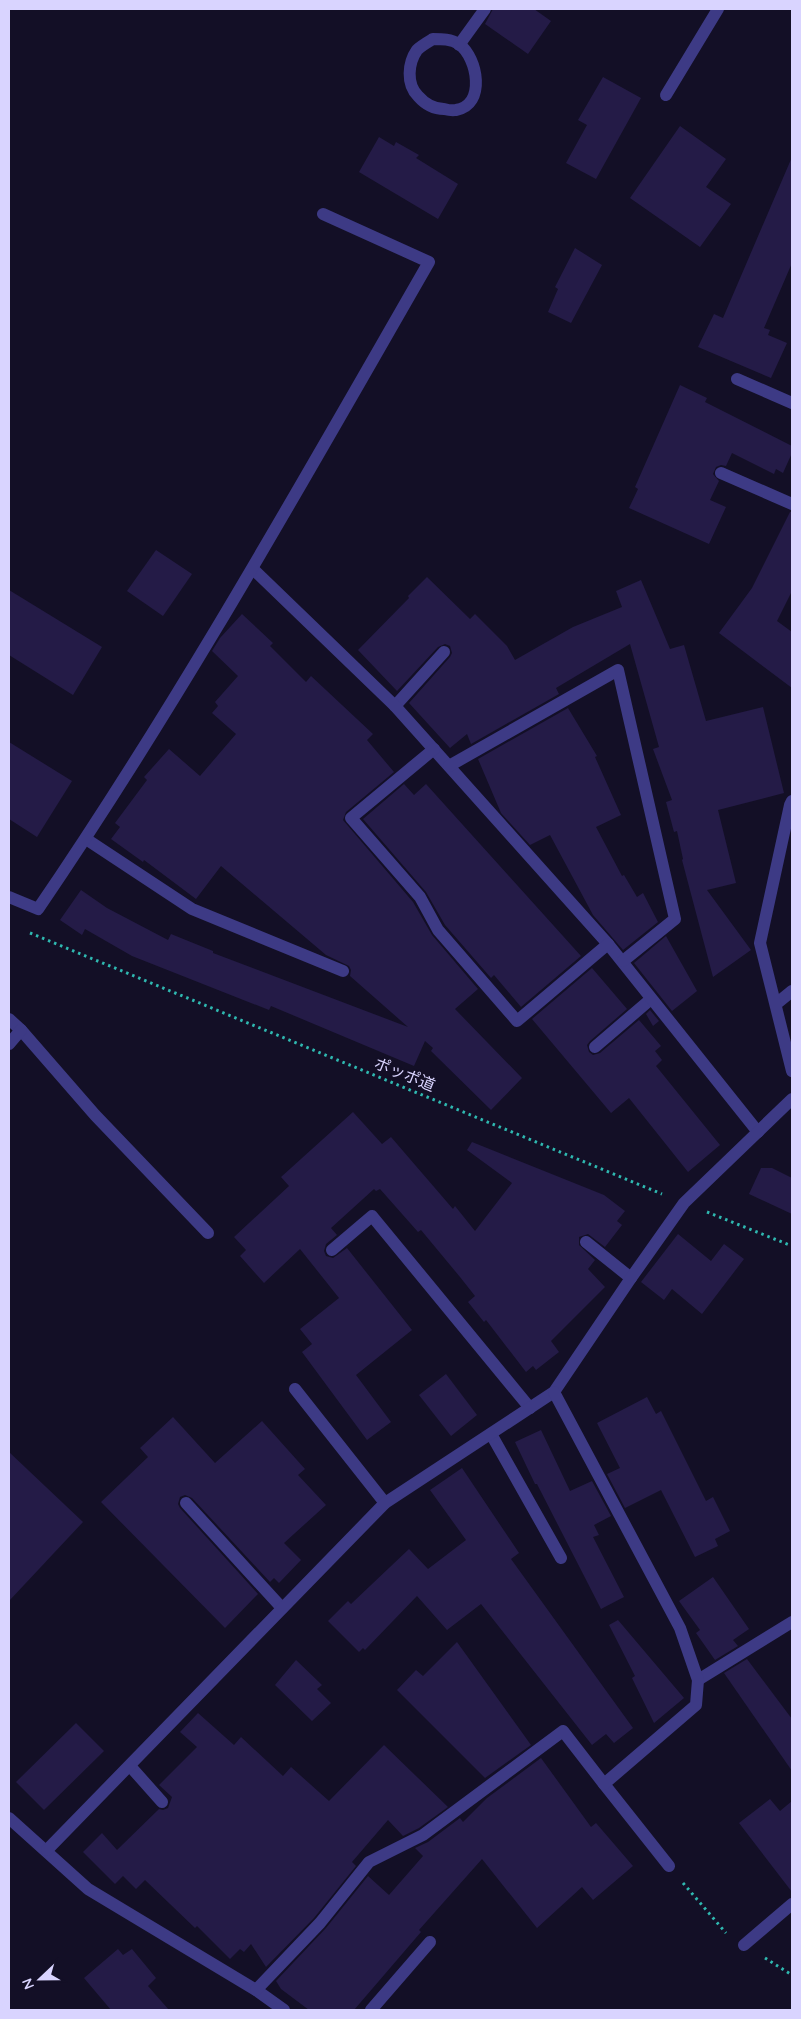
<svg xmlns="http://www.w3.org/2000/svg" width="801" height="2019" viewBox="0 0 801 2019" font-family="Quicksand,'Noto Sans JP',sans-serif">
	<rect width="100%" height="100%" fill="#130f26"/>
	<g fill="#241b47">
		<path d="M 493,9 L 534,9 L 551,21 L 528,54 L 485,24 Z"/>
		<path d="M 603,77 L 641,98 L 596,179 L 566,163 L 587,125 L 578,120 Z"/>
		<path d="M 680,126 L 726,159 L 706,187 L 731,204 L 700,247 L 630,198 Z"/>
		<path d="M 379,137 L 394,146 L 396,142 L 419,155 L 416,158 L 458,184 L 438,219 L 359,172 Z"/>
		<path d="M 792,157 L 792,263 L 764,328 L 770,330 L 768,335 L 787,343 L 771,378 L 698,347 L 714,314 L 723,318 Z"/>
		<path d="M 575,248 L 602,265 L 571,323 L 548,312 L 558,289 L 555,287 Z"/>
		<path d="M 680,385 L 707,398 L 705,402 L 792,446 L 792,453 L 783,473 L 776,469 L 774,474 L 732,453 L 726,466 L 721,465 L 716,467 L 713,474 L 719,481 L 710,500 L 726,507 L 709,544 L 629,508 L 638,489 L 635,487 Z"/>
		<path d="M 790,512 L 792,512 L 792,591 L 777,621 L 792,632 L 792,688 L 719,633 L 752,588 Z"/>
		<path d="M 156,550 L 192,574 L 163,616 L 127,591 Z"/>
		<path d="M 427,577 L 470,619 L 475,614 L 507,646 L 515,660 L 573,627 L 622,607 L 616,591 L 641,580 L 670,649 L 684,645 L 706,721 L 763,707 L 784,793 L 718,810 L 736,883 L 707,890 L 751,950 L 713,977 L 682,860 L 683,859 L 677,831 L 674,832 L 666,802 L 672,800 L 653,749 L 659,747 L 630,644 L 556,688 L 559,694 L 471,744 L 467,734 L 450,748 L 409,703 L 450,657 L 452,653 L 450,646 L 445,644 L 438,647 L 397,691 L 358,650 L 409,598 L 408,596 Z"/>
		<path d="M 9,590 L 102,647 L 73,695 L 9,655 Z"/>
		<path d="M 242,614 L 273,643 L 270,646 L 306,682 L 311,676 L 373,734 L 367,740 L 394,772 L 346,812 L 343,820 L 413,902 L 432,935 L 478,989 L 455,1009 L 522,1078 L 491,1110 L 431,1051 L 433,1048 L 425,1041 L 414,1066 L 271,1006 L 269,1010 L 132,956 L 85,929 L 82,935 L 60,920 L 81,890 L 107,908 L 168,940 L 171,934 L 213,951 L 213,953 L 408,1027 L 350,976 L 351,970 L 349,966 L 326,955 L 221,866 L 196,899 L 144,860 L 143,862 L 111,839 L 120,827 L 115,823 L 147,780 L 144,777 L 169,749 L 200,776 L 236,734 L 212,713 L 218,706 L 215,702 L 238,676 L 212,651 L 220,638 Z"/>
		<path d="M 568,708 L 597,756 L 595,757 L 621,815 L 596,827 L 622,876 L 624,875 L 637,897 L 643,893 L 658,922 L 623,950 L 593,915 L 550,835 L 530,845 L 501,813 L 478,759 Z"/>
		<path d="M 9,742 L 72,781 L 37,837 L 9,819 Z"/>
		<path d="M 404,784 L 414,795 L 426,784 L 581,956 L 521,1007 L 494,975 L 491,978 L 445,925 L 426,892 L 363,819 Z"/>
		<path d="M 666,936 L 697,991 L 672,1011 L 634,963 Z"/>
		<path d="M 592,968 L 627,1009 L 590,1041 L 587,1045 L 589,1052 L 593,1055 L 600,1053 L 639,1020 L 661,1046 L 655,1051 L 662,1060 L 656,1066 L 720,1145 L 688,1172 L 629,1098 L 611,1113 L 532,1019 Z"/>
		<path d="M 650,1010 L 659,1021 L 653,1026 L 646,1014 Z"/>
		<path d="M 353,1112 L 382,1144 L 391,1137 L 453,1209 L 455,1206 L 475,1231 L 512,1183 L 467,1150 L 472,1142 L 604,1195 L 625,1211 L 617,1221 L 622,1225 L 605,1247 L 588,1234 L 579,1237 L 579,1245 L 595,1260 L 588,1269 L 605,1287 L 551,1341 L 559,1352 L 536,1370 L 533,1366 L 526,1372 L 486,1320 L 484,1322 L 468,1302 L 475,1296 L 460,1277 L 421,1230 L 418,1232 L 380,1189 L 376,1191 L 374,1189 L 331,1228 L 337,1235 L 326,1244 L 324,1251 L 326,1256 L 333,1258 L 347,1248 L 412,1330 L 356,1375 L 391,1422 L 367,1440 L 302,1352 L 312,1344 L 300,1329 L 339,1298 L 300,1249 L 264,1283 L 240,1256 L 246,1250 L 234,1237 L 289,1186 L 281,1177 Z"/>
		<path d="M 761,1168 L 772,1168 L 792,1178 L 792,1214 L 749,1194 Z"/>
		<path d="M 678,1234 L 711,1261 L 724,1244 L 744,1259 L 702,1314 L 672,1289 L 664,1300 L 641,1282 Z"/>
		<path d="M 446,1374 L 477,1415 L 451,1436 L 419,1395 Z"/>
		<path d="M 647,1397 L 656,1414 L 661,1411 L 706,1501 L 713,1497 L 730,1531 L 715,1539 L 718,1546 L 695,1557 L 661,1490 L 625,1508 L 607,1474 L 620,1468 L 597,1423 Z"/>
		<path d="M 173,1417 L 215,1463 L 262,1421 L 305,1469 L 298,1475 L 326,1505 L 284,1543 L 301,1560 L 279,1583 L 274,1578 L 270,1582 L 192,1498 L 185,1495 L 180,1497 L 178,1504 L 180,1508 L 258,1594 L 225,1628 L 101,1502 L 148,1457 L 140,1448 Z"/>
		<path d="M 541,1430 L 570,1491 L 592,1481 L 611,1516 L 594,1525 L 599,1535 L 593,1537 L 624,1597 L 601,1609 L 537,1484 L 535,1484 L 515,1442 Z"/>
		<path d="M 9,1452 L 83,1522 L 9,1601 Z"/>
		<path d="M 462,1468 L 519,1553 L 511,1559 L 633,1728 L 614,1743 L 606,1734 L 592,1745 L 481,1604 L 447,1630 L 417,1596 L 365,1650 L 363,1648 L 359,1652 L 328,1621 L 348,1601 L 351,1604 L 409,1549 L 428,1569 L 466,1540 L 430,1490 Z"/>
		<path d="M 713,1577 L 749,1629 L 733,1640 L 738,1646 L 715,1660 L 696,1633 L 700,1630 L 679,1601 Z"/>
		<path d="M 618,1620 L 684,1698 L 654,1723 L 632,1678 L 635,1676 L 609,1625 Z"/>
		<path d="M 457,1642 L 531,1745 L 485,1778 L 397,1690 L 416,1670 L 423,1676 Z"/>
		<path d="M 747,1659 L 792,1719 L 792,1771 L 724,1673 Z"/>
		<path d="M 296,1660 L 322,1685 L 317,1689 L 331,1703 L 312,1721 L 275,1685 Z"/>
		<path d="M 198,1713 L 234,1745 L 241,1737 L 283,1776 L 291,1767 L 329,1801 L 384,1745 L 448,1807 L 419,1828 L 403,1836 L 388,1820 L 352,1862 L 356,1866 L 314,1918 L 266,1967 L 251,1944 L 244,1952 L 240,1949 L 230,1959 L 197,1926 L 195,1928 L 145,1880 L 136,1889 L 123,1876 L 115,1884 L 83,1852 L 102,1833 L 117,1850 L 159,1809 L 163,1810 L 168,1808 L 172,1797 L 159,1785 L 197,1747 L 180,1732 Z"/>
		<path d="M 76,1723 L 104,1751 L 44,1810 L 16,1782 Z"/>
		<path d="M 541,1758 L 591,1827 L 596,1823 L 633,1866 L 593,1900 L 582,1887 L 537,1928 L 482,1859 L 419,1930 L 421,1932 L 354,2010 L 309,2010 L 281,1989 L 276,1981 L 326,1928 L 368,1876 L 389,1895 L 423,1856 L 415,1848 L 428,1842 L 460,1818 L 463,1822 L 487,1798 Z"/>
		<path d="M 770,1799 L 780,1811 L 792,1801 L 792,1892 L 739,1823 Z"/>
		<path d="M 118,1949 L 123,1955 L 132,1949 L 156,1978 L 148,1986 L 169,2010 L 111,2010 L 84,1978 Z"/>
	</g>
	<g fill="none" stroke-linecap="round" stroke-linejoin="round">
		<g stroke="#2fb8b0" stroke-width="3" stroke-dasharray="2.5 4" stroke-linecap="butt">
			<path d="M 30,933 L 662,1194"/>
			<path d="M 707,1212 L 792,1246"/>
			<path d="M 683,1883 L 726,1933"/>
			<path d="M 765,1958 L 792,1975"/>
		</g>
		<g stroke="#3d3a85" stroke-width="12">
			<path d="M 433,39 C 442,39 451,39 459,44 C 478,58 486,105 456,110 C 452,111 448,110 444,109 C 434,109 425,104 418,96 C 406,84 408,63 417,50 C 421,46 428,42 433,39 Z"/>
			<path d="M 459,45 L 485,9"/>
			<path d="M 666,95 L 718,9"/>
			<path d="M 737,379 L 792,403"/>
			<path d="M 721,473 L 792,504"/>
			<path d="M 395,706 L 444,652"/>
			<path d="M 86,839 L 192,909 L 343,971"/>
			<path d="M 776,1004 L 792,991"/>
			<path d="M 595,1047 L 651,999"/>
			<path d="M 586,1242 L 631,1278"/>
			<path d="M 332,1250 L 372,1216 L 530,1408"/>
			<path d="M 295,1389 L 385,1503"/>
			<path d="M 491,1434 L 561,1558"/>
			<path d="M 186,1503 L 282,1608"/>
			<path d="M 130,1766 L 162,1802"/>
			<path d="M 371,2010 L 430,1942"/>
		</g>
		<g stroke="#3d3a85" stroke-width="12">
			<path d="M 253,569 L 395,706 L 608,944 L 758,1132"/>
			<path d="M 434,749 L 351,818 L 420,897 L 438,930 L 517,1021 L 608,944"/>
			<path d="M 449,766 L 618,670 L 675,919 L 623,961"/>
			<path d="M 792,801 L 790,805 L 760,943 L 792,1071"/>
			<path d="M 9,897 L 38,909 C 180,701 303,481 429,262 L 323,214"/>
			<path d="M 9,1019 L 21,1030 L 95,1115 L 208,1233"/>
			<path d="M 9,1044 L 21,1030"/>
			<path d="M 698,1680 L 792,1622"/>
			<path d="M 604,1784 L 669,1866"/>
			<path d="M 9,1818 L 88,1889 L 256,1990 L 284,2010"/>
			<path d="M 47,1850 L 385,1503 L 554,1392 L 631,1278 L 684,1203 L 792,1099"/>
			<path d="M 744,1945 L 792,1904"/>
			<path d="M 256,1990 L 320,1923 L 369,1862 L 423,1835 L 563,1731 L 604,1784 L 696,1705 L 698,1680 L 680,1628 L 554,1392"/>
		</g>
	</g>
	<g text-anchor="middle" dominant-baseline="central" stroke-width="4" stroke-linejoin="round" paint-order="stroke">
		<g font-size="16" fill="#d9d4ff" stroke="#130f26">
			<text transform="translate(405 1074) rotate(22)">ポッポ道</text>
		</g>
	</g>
	<rect width="801" height="2019" fill="none" stroke="#d9d4ff" stroke-width="20"/>
	<g transform="translate(40 1979) rotate(248)" stroke="#130f26" stroke-width="4" paint-order="stroke">
	<path d="M0-4L9 19L0 12L-9 19Z" fill="#d9d4ff"/>
	<text y="-8" font-size="14" font-weight="bold" text-anchor="middle" fill="#d9d4ff">N</text>
	</g>
</svg>
